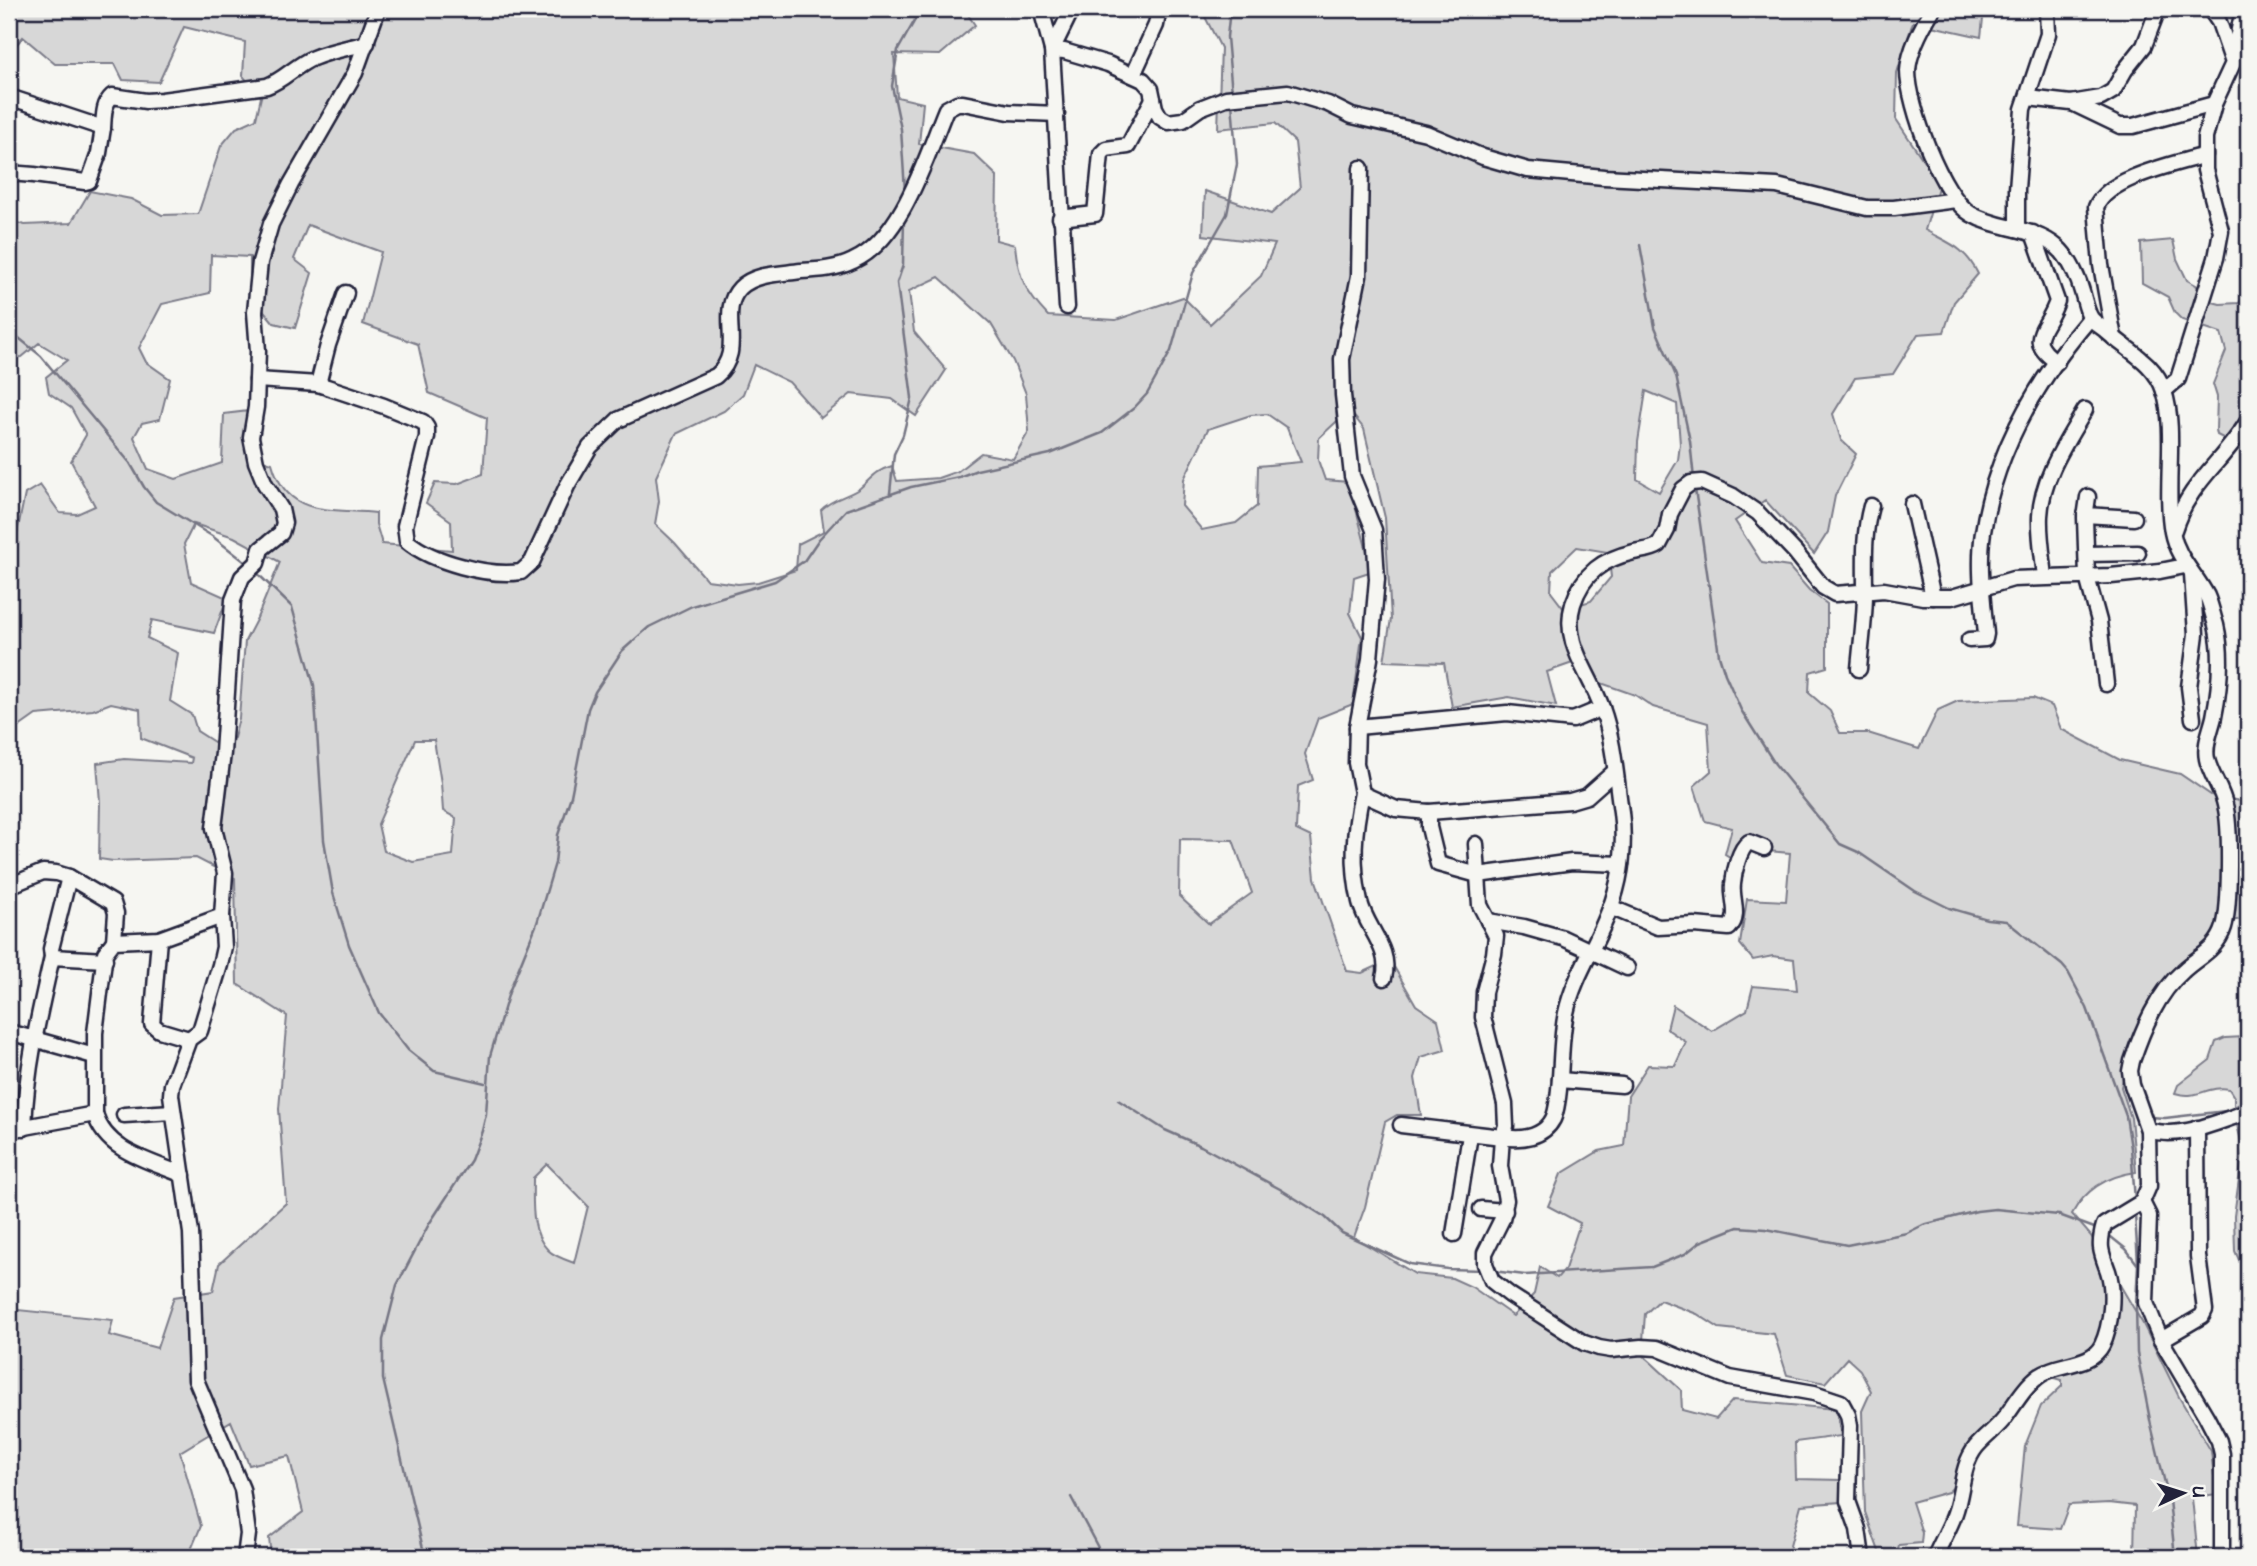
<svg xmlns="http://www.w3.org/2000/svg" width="2257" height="1566" viewBox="0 0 2257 1566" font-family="'Architects Daughter',sans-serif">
	<rect width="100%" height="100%" fill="#f6f6f2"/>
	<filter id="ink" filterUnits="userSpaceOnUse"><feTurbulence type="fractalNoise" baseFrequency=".0143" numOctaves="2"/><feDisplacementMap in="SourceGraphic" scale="14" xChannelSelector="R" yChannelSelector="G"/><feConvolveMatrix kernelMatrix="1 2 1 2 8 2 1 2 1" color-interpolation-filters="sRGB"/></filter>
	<g filter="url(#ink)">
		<g fill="#d7d7d7" stroke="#7c7c89" stroke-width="2" fill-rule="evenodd">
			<path d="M 9,9 L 964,9 L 975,25 L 940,55 L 894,54 L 897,97 L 923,103 L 919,144 L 974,154 L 997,176 L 996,240 L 1015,245 C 1018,277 1026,293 1048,316 L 1116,320 L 1183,297 L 1210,324 L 1261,276 L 1275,244 L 1203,235 L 1205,191 L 1271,214 L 1300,188 L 1295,142 L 1275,123 L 1218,129 L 1221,48 L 1201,9 L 1984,9 L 1981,37 L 1913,22 L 1897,73 L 1896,119 L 1939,184 L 1925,230 C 1950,244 1965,247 1978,274 L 1954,302 L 1944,332 L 1918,334 L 1893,374 L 1855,378 L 1833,414 L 1841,440 L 1856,454 L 1835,496 L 1828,532 L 1814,554 L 1765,500 L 1735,521 L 1762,563 L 1789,567 L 1809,590 L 1827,604 L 1827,667 L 1810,672 L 1809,693 L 1830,711 L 1840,733 L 1868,733 L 1919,749 L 1938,710 L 1958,701 L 2033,698 L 2052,706 L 2061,729 L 2120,760 L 2180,774 L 2211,795 L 2240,801 L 2248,772 L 2248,926 L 2242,919 L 2220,923 L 2213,943 L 2181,967 L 2148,1006 L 2132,1041 L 2121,1087 L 2131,1118 L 2136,1172 C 2108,1176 2086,1188 2072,1214 L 2091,1236 L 2143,1324 L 2179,1397 L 2211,1451 L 2216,1494 L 2192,1498 L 2198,1557 L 2134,1557 L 2135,1506 L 2109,1503 L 2069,1505 L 2060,1529 L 2017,1526 L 2025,1446 L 2041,1406 L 2062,1386 L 2062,1380 L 2048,1376 L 2001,1415 L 1958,1483 L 1948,1492 L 1912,1502 L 1922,1533 L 1921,1543 L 1899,1545 L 1896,1557 L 1881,1557 L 1865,1512 L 1862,1411 L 1871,1391 L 1860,1370 L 1847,1358 L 1825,1383 L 1787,1375 L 1774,1334 L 1719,1328 L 1697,1314 L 1660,1300 L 1645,1314 L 1642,1354 L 1681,1390 L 1682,1410 L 1716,1419 L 1733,1400 L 1836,1409 L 1841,1436 L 1795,1442 L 1796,1479 L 1842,1480 L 1841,1502 L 1801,1505 L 1787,1557 L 271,1557 L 269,1538 L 303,1512 L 289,1456 L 249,1465 L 231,1421 L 180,1452 L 201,1526 L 188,1557 L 9,1557 L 9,1309 L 113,1320 L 109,1335 L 157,1348 L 174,1297 L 213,1291 L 219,1264 L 286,1203 L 279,1109 L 287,1016 L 237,984 L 235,878 L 196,858 L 113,861 L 99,859 L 100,802 L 97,763 L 124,759 L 191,763 L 192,758 L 141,738 L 140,709 L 111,703 L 93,710 L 36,715 L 19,727 L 9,726 L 9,527 L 17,533 L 25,494 L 40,485 L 60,513 L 77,514 L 95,506 L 71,461 L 86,435 L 71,408 L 49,393 L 46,377 L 67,360 L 39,343 L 22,357 L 9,358 L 9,221 L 25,225 L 71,223 L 90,191 L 131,199 L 162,215 L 198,214 L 221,146 L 236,128 L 256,119 L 261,97 L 243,76 L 245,42 L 184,27 L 159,82 L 123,80 L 115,64 L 55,64 L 23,37 L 9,53 ZM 308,225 L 381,252 L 363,324 L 418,344 L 429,393 L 487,418 L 483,474 L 457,484 L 435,483 L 426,503 L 451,521 L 452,550 L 382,544 L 376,524 L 376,513 C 329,508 287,518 272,463 L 248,455 L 249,411 L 224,414 L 222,463 L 176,479 L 148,469 L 134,437 L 142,423 L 160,419 L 170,379 L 146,362 L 139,348 L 162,304 L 210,293 L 211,255 L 250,257 L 250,294 L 274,323 L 295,328 L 312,273 L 294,259 ZM 939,277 L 991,324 L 1013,361 L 1026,394 L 1029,431 L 1013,459 L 981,453 L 958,471 L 938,478 L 897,481 L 892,466 C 875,471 873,477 860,488 C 848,497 832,498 821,510 L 824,531 L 798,544 L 796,570 L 758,582 L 738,584 L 707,580 L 675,543 L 655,524 L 659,501 L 656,477 L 676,434 L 724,411 L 743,394 L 754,365 L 789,382 L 821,418 L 851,394 L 892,399 L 916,416 L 946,370 L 914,332 L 909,291 ZM 1646,391 L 1677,404 L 1680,444 L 1678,460 L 1659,492 L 1637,479 L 1638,442 ZM 1349,410 L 1364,429 L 1385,518 L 1391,619 L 1384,661 L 1444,663 L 1452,707 L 1509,697 L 1556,706 L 1547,672 L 1584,659 L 1598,682 L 1635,695 L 1653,707 L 1708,723 L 1711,771 L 1694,786 L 1705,821 L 1732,828 L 1725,854 L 1738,862 L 1743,849 L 1790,853 L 1786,901 L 1747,899 L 1740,944 L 1753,960 L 1773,956 L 1794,959 L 1797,990 L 1753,986 L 1747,1010 L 1712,1031 L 1673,1005 L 1667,1029 L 1686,1042 L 1675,1066 L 1648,1065 L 1628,1096 L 1624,1146 L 1599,1151 L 1561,1174 L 1548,1206 L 1580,1223 L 1565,1269 L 1557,1278 L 1540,1267 L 1534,1294 L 1513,1316 L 1472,1287 L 1452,1278 L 1415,1274 L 1354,1237 L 1365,1207 L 1385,1122 L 1397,1115 L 1421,1115 L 1415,1078 L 1421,1057 L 1445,1050 L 1438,1020 L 1416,1005 L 1390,960 L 1362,973 L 1347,971 L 1315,878 L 1311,837 L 1296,830 L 1298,786 L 1313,780 L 1305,754 L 1318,718 L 1353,704 L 1362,637 L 1350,613 L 1354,577 L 1372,571 L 1349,482 L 1325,480 L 1318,460 L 1319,438 ZM 1267,414 L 1287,428 L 1301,462 L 1258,466 L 1257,506 L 1236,523 L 1202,530 L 1182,506 L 1184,479 L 1208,429 L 1251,415 ZM 194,524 L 234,537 L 280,562 L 257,618 L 245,641 L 239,718 L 234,738 L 214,742 L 197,731 L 192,715 L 170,701 L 178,653 L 147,638 L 152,620 L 214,633 L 227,598 L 191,582 L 184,544 ZM 1577,547 L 1608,552 L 1611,577 L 1591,601 L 1564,609 L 1551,592 L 1552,571 ZM 415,740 L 434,740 L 441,783 L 443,811 L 456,818 L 453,855 L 413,862 L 384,851 L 378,824 ZM 1180,839 L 1233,840 L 1252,893 L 1209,924 L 1179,896 ZM 547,1164 L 588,1206 L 574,1263 C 566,1260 554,1256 548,1250 C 530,1232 533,1202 533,1178 Z"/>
			<path d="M 2173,240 L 2177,259 L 2187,280 L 2196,285 L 2209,301 L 2220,304 L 2239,303 L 2242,299 L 2248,301 L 2248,408 L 2237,431 L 2225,439 L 2217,435 L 2216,430 L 2217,397 L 2213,384 L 2226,351 L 2221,333 L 2182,320 L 2175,313 L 2168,297 L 2142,283 L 2141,243 Z"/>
			<path d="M 2248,549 L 2248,608 L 2240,551 Z"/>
			<path d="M 2248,1032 L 2248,1263 L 2239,1260 L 2235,1251 L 2234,1216 L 2243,1149 L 2234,1113 L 2234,1097 L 2229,1089 C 2207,1085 2199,1100 2175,1093 L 2178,1085 L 2210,1060 L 2216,1042 L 2225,1038 L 2244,1037 Z"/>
		</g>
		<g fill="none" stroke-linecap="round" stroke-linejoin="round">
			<g stroke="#757583" stroke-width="2.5">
				<path d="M 1230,9 L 1227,37 L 1232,93"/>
				<path d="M 905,191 L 901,129 L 892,86 L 898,50 L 915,20 L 918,9"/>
				<path d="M 1640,245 L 1655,327 L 1676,376 L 1690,441 L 1694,479"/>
				<path d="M 9,330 L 41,356 L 130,463 L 144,487 L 156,502 L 212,536 L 249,565"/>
				<path d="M 1695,489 L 1719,655 L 1725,674 L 1741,710 L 1775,764 L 1840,844 L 1858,852 L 1915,891 L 1949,908 L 1987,919 L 2006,921 L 2062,965 L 2068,972 L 2087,1008 L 2126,1116 L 2131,1148 L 2135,1200"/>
				<path d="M 890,493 L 894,454 L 903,435 L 912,398 L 897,283 L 903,265 L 904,219"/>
				<path d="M 256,572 L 292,607 L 314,685 L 324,840 L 333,893 L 349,945 L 379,1013 L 408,1050 L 434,1071 L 485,1083"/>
				<path d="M 1118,1100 L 1165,1130 L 1201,1146 L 1280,1189 L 1325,1217 L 1342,1233 L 1410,1264 L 1448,1269 L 1483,1270"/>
				<path d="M 2150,1117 L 2165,1118 L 2226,1111 L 2248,1100"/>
				<path d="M 2135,1214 L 2138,1263"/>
				<path d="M 2106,1233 L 2126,1249 L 2138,1265 L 2136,1304 L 2137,1353 L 2151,1425 L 2169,1500 L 2175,1557"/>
				<path d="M 1493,1271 L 1525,1275 L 1652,1267 L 1685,1254 L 1700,1242 L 1738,1227 L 1766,1229 L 1847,1245 L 1907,1233 L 1923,1225 L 1977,1211 L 1995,1209 L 2059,1215 L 2097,1229"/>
				<path d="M 1071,1497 L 1103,1557"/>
				<path d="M 425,1557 L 383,1379 L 383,1340 L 397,1285 L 429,1224 L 471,1160 L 482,1131 L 486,1114 L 490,1056 L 509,992 L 537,923 L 555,863 L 558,835 L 571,796 L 588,709 L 595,692 L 622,651 L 649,627 L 692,606 L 775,581 L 804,561 L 819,539 L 846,510 L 911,487 L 959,477 L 977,470 L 1050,454 L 1102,433 L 1134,408 L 1147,394 L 1171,351 L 1193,273 L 1227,214 L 1237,164 L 1232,103"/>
			</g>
			<g stroke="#22223b" stroke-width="19">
				<g id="minor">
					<path d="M 1041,9 L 1052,50"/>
					<path d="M 1933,9 C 1922,27 1909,50 1908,71 C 1908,105 1942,197 1971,214 C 1998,230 2032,226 2057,247 C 2069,257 2079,279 2083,295 C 2085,302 2087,312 2091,318 C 2094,322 2101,327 2105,330 C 2125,349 2155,362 2164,391 C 2177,430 2164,489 2172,532 C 2177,558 2195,573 2207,596 C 2211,605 2213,616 2216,625 C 2223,655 2220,687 2214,717 C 2211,730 2204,745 2207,759 C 2210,774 2222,789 2225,805 C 2231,826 2230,907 2224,927 C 2217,950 2199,956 2183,971 C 2157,994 2143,1029 2132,1061 L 2130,1071 L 2132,1085 L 2148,1130 L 2149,1186 L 2142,1202 L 2104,1225 C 2098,1246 2101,1252 2108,1271 C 2115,1292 2111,1326 2102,1345 C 2091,1367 2058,1362 2040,1375 C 2026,1385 2016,1402 2006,1416 C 1998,1428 1985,1436 1976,1447 C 1961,1466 1963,1491 1955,1513 C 1950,1528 1941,1542 1935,1557"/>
					<path d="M 1052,50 L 1072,9"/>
					<path d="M 2233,59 L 2243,9"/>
					<path d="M 1133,75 L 1156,25 L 1159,9"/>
					<path d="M 9,97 L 103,128 C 104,117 103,104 112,96 L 146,101 L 162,100 L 267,86 C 284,80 296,65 313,58 C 330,51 349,48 367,43"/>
					<path d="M 2028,98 L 2071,103 L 2101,98 L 2113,91 L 2125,70 L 2144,46 L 2158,9"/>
					<path d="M 2072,103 L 2120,126 L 2133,126 L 2214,104"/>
					<path d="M 1361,168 L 1359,276 L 1342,359 L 1343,395 L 1352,476 L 1374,530 L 1377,579 L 1370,659 L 1357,727 L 1356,763 L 1362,793 L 1367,796 L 1396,809 L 1429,812 L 1429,827 L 1438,864 L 1478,875 L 1480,905 L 1496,936 L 1494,954 L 1484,992 L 1483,1017 L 1505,1104 L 1506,1126 L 1502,1137 L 1401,1125"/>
					<path d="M 9,173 L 34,175 L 85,182 L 89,181 L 99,153 L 103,128"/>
					<path d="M 1060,218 L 1095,214 L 1101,154 L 1106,149 L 1128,146 L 1153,99"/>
					<path d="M 2017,229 L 2017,189 L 2023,109 L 2048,34 L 2047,9"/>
					<path d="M 2033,233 L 2057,301 C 2048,330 2023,339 2057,362"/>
					<path d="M 1067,307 L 1052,50 L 1064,51 L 1108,64 L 1143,80 L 1151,89 L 1155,108 L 1160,117 L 1168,122 L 1183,120 L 1200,108 L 1226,98 L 1288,92 L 1328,104 L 1352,116 L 1426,133 L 1483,157 L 1528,170 L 1604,177 L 1777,186 L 1867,208 L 1894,208 L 1956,200"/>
					<path d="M 2114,338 L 2101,265 L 2096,207 C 2108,177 2176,164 2205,155"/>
					<path d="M 257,380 L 318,384 L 384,406 L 423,422 L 427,428 L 427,437 L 405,526 L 407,541 C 432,562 489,577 521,572 L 532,562 L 567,486 L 590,447 L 618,420 L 716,376 C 747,350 716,313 740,288 C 755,273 782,274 801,271 C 819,270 837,269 853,261 C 902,239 926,157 946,109 L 957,103 L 963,103 L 1009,112 L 1057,114"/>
					<path d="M 318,384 L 328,345 L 346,293"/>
					<path d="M 2164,391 L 2178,379 L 2216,258 L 2221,231 L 2205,170 L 2205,138 L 2214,104 L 2233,63 L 2219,22 L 2210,9"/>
					<path d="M 2088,497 L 2085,518 L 2087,577 L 2099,621 L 2106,684"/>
					<path d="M 1912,504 L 1933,597"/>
					<path d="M 2085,515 L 2134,518"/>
					<path d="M 2174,530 C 2189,482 2224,461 2248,421"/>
					<path d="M 2087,554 L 2138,553"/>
					<path d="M 2192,574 L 2196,634 L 2189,687 L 2193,719"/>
					<path d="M 2045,577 C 2043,557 2039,536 2040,516 C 2042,477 2066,443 2085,410"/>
					<path d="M 1969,640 L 1985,639 L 1986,634 C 1983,601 1978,565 1983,532 C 1995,451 2038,379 2090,318"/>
					<path d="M 1859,669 C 1861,644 1865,618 1865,593 C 1865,563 1863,535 1871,506"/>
					<path d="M 1357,727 L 1507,713 L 1573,720 L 1602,708"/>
					<path d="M 1362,793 C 1354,830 1351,864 1360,902 C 1366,928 1392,949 1384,978"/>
					<path d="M 1429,812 L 1570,801 L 1587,796 L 1614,772"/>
					<path d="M 1476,844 L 1478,875 L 1572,862 L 1621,864"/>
					<path d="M 9,886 L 43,872 L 56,873 L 69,877 L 113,903 L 116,913 L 114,941"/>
					<path d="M 1610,907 L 1658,927 L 1694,925 L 1729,928 C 1741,916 1731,899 1733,884 C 1734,872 1739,849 1749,842 L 1764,848"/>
					<path d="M 222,916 L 224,947 L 220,965 L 200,1031 L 189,1039 L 172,1085 L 171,1095 L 191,1233 L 196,1380 L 242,1489 L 248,1534 L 245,1557"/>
					<path d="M 1488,921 L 1524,927 L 1563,938 L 1627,968"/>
					<path d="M 159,939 L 152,1024 L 159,1030 L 189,1039"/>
					<path d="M 52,957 L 105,960"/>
					<path d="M 9,1032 L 94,1056"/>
					<path d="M 1560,1080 L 1622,1085"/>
					<path d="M 95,1114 C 106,1152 151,1161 183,1175"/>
					<path d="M 124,1115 L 173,1112"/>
					<path d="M 24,1128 C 26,1070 39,1014 52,957 L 51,949 L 69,877"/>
					<path d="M 9,1130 L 95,1114 L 95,1033 L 105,953 L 114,941 L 159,939 L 222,916 L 225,873 L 214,828 L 223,753 L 233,600 L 242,577 L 257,563 L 261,549 L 281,533 L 284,523 L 281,509 L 265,484 L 256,462 L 251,437 L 256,407 L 258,351 L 255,312 L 260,262 L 271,224 L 291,184 L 355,73 L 378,9"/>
					<path d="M 2148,1130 C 2181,1140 2216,1122 2248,1112"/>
					<path d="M 2142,1202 L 2149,1216 L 2146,1303 L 2161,1340 L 2206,1416 L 2219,1441 L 2222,1454 L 2222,1557"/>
					<path d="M 1481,1209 L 1505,1211"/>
					<path d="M 1454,1234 L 1470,1135"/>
					<path d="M 2161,1340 L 2202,1316 L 2205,1310 L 2198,1256 L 2197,1128"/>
					<path d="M 1862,1557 L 1858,1529 L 1848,1501 L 1850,1426 L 1848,1415 L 1841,1402 L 1814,1393 L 1730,1378 L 1657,1348 L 1641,1347 L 1611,1350 L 1599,1348 L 1584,1343 L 1510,1295 L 1492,1281 L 1485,1264 L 1485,1253 L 1502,1219 L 1506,1200 L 1500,1166 L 1502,1137 C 1521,1140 1543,1138 1553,1119 C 1556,1113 1557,1104 1558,1098 C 1562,1070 1560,1041 1566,1013 C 1573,980 1592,952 1605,921 C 1620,887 1626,849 1621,812 C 1616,778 1614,741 1602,708 C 1591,674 1561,643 1573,604 C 1583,573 1603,559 1634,552 C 1643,550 1652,550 1659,545 L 1667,530 L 1670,514 L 1683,489 L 1691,483 L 1702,482 L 1733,496 L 1758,513 L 1795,552 L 1823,587 L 1835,594 L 1884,590 L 1923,597 L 1952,597 L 2013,579 L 2111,576 L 2160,571 L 2185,566"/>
				</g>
			</g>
			<use href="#minor" stroke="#f6f6f2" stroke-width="14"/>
		</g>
	</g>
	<rect width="2257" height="1566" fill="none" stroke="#f6f6f2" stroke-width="35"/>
	<rect x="18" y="18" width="2222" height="1531" fill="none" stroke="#22223b" stroke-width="2.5" filter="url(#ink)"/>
	<g transform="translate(2183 1493) rotate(86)" stroke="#f6f6f2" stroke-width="5" paint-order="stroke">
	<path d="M0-5L12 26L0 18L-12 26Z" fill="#22223b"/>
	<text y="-10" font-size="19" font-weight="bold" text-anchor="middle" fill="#22223b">U</text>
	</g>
</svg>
